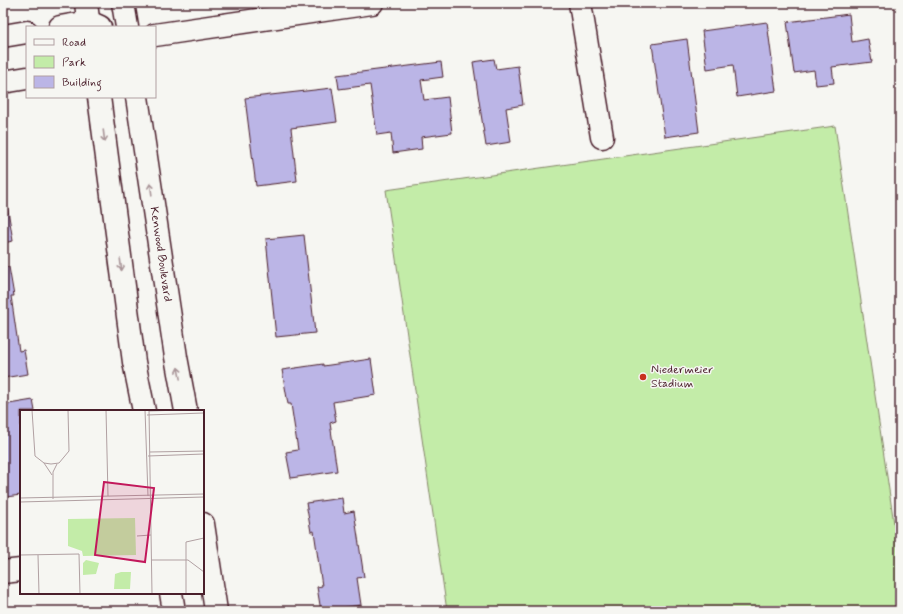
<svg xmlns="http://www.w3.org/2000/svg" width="903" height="614" viewBox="0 0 903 614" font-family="Mynerve,sans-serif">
	<rect width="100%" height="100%" fill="#f6f6f2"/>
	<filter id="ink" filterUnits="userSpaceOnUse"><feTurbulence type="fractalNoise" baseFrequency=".025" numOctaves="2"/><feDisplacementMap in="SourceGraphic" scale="8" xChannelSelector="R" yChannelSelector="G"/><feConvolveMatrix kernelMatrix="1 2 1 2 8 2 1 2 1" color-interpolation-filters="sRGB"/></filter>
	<g filter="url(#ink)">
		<path fill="#c3eca8" stroke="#86866a" d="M 835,126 L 900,564 L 900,611 L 447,611 L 386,190 Z"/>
		<g fill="#bbb5e6" stroke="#4a1f2b">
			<path d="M 849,14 L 852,42 L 868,39 L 872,62 L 832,67 L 834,83 L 816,85 L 814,70 L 794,73 L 787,22 Z"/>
			<path d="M 767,22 L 776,91 L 737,97 L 733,65 L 707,69 L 702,31 Z"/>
			<path d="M 687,39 L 699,132 L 665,137 L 652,44 Z"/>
			<path d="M 494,59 L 496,69 L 518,66 L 523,105 L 506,108 L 511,142 L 486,146 L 473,62 Z"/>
			<path d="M 441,62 L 443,77 L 421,80 L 424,100 L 448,97 L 452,133 L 421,137 L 422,149 L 393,153 L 391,133 L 377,135 L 370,85 L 339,89 L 337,75 Z"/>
			<path d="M 332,88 L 337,122 L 291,128 L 297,181 L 256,186 L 245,98 Z"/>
			<path d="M 7,204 L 13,241 L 3,243 L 3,205 Z"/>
			<path d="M 304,235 L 315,333 L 276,337 L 266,239 Z"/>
			<path d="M 9,267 L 14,296 L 11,296 L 19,351 L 24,350 L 28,374 L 3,378 L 3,268 Z"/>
			<path d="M 371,359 L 376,395 L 333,402 L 336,421 L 330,423 L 337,471 L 291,478 L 286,452 L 298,450 L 291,404 L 288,404 L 282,370 L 323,364 L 323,366 Z"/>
			<path d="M 33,400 L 35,411 L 21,411 L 21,495 L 6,497 L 3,476 L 3,405 Z"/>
			<path d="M 342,498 L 344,513 L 354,511 L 364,577 L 357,578 L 361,605 L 321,611 L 317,587 L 322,586 L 314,531 L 311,532 L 306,503 Z"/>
		</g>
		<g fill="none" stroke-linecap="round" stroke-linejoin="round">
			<g stroke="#4a1f2b" stroke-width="25">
				<g id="street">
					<path d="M 86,3 L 89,27"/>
					<path d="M 123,3 L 127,27"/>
					<path d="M 580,3 L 602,137"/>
					<path d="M 60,27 L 89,22 L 100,27"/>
					<path d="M 155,35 L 372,3"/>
					<path d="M 3,36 L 27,32"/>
					<path d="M 3,82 L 27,78"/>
					<path d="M 99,97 L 134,362 L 144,411"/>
					<path id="s1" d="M 137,97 L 176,357 L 186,411"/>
					<path d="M 203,524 L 216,611"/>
					<path d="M 3,572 L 21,570"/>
					<path d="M 171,593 L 174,611"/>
				</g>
			</g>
			<use href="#street" stroke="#f6f6f2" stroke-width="22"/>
		</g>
		<defs><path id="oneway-shaft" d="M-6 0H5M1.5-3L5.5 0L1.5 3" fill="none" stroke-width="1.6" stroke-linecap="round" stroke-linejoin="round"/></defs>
		<g stroke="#a99598">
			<use href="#oneway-shaft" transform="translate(104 136) rotate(83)"/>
			<use href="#oneway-shaft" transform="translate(151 189) rotate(-98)"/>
			<use href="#oneway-shaft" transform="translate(121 265) rotate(83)"/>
			<use href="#oneway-shaft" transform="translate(179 373) rotate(-101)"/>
		</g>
	</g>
	<circle fill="#c8321e" stroke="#f6f6f2" stroke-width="1.5" cx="643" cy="377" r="4"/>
	<g text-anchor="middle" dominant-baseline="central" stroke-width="3" stroke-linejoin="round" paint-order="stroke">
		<g font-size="12" fill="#4a1f2b" stroke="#f6f6f2">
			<text stroke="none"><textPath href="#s1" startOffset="159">Kenwood Boulevard</textPath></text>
		</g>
		<g font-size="12" fill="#4a1f2b" stroke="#f6f6f2" text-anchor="start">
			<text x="651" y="370">Niedermeier<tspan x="651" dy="14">Stadium</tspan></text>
		</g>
	</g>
	<g transform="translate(20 410)">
		<rect width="184" height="184" fill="#f6f6f2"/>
		<path d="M 115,108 L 116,145 L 63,146 L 62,141 L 48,136 L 48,109 ZM 66,150 L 79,153 L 76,164 L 63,165 L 63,153 ZM 101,162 L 111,162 L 110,179 L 94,179 L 95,164 Z" fill="#c3eca8"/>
		<path fill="none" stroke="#b1a0a2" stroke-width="1" d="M 12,0 L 15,46 L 24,53 L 31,54 L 39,53 L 49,41 L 48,0M 86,0 L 88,86M 125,0 L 128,86M 129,0 L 132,184M 129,1 L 161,0M 127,5 L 184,3M 130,42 L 184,41M 128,46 L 184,44M 24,53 L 32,65M 0,88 L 184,84M 33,89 L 33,62 L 37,54M 0,92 L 184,87M 117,126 L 131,125M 0,145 L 59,144 L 60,184M 18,145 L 19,184M 131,150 L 168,150 L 184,162M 166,184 L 166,132 L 184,128"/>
		<path fill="#c2185b" fill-opacity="0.15" stroke="#c2185b" stroke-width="2" d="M 84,72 L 134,78 L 125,152 L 75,145 Z"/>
		<rect width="184" height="184" fill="none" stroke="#4a1f2b" stroke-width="2"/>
	</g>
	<rect width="903" height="614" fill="none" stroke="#f6f6f2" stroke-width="16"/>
	<rect x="8" y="8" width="887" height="598" fill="none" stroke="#4a1f2b" stroke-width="1.5" filter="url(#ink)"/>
	<rect x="26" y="26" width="130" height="72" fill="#f6f6f2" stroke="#b1a0a2"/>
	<rect x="34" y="39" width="20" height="6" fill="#f6f6f2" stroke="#b1a0a2"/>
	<text x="62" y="46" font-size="12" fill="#4a1f2b">Road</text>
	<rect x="34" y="56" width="20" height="12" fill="#c3eca8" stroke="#b1a0a2"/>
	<text x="62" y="66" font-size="12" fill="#4a1f2b">Park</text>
	<rect x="34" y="76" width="20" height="12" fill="#bbb5e6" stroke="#b1a0a2"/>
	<text x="62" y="86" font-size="12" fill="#4a1f2b">Building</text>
</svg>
